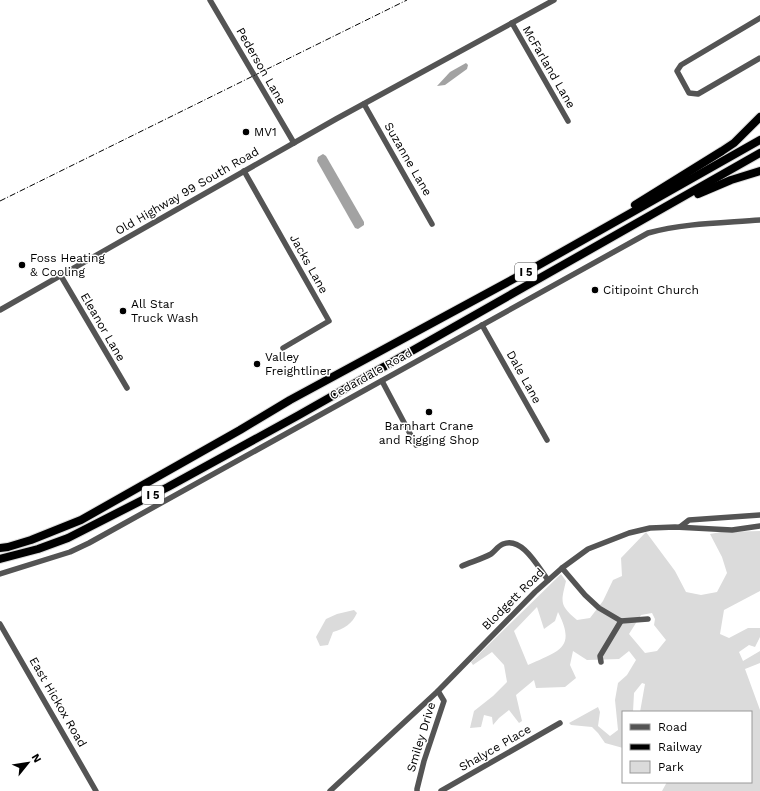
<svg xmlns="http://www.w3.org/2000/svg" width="760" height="791" viewBox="0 0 760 791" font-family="'Work Sans',sans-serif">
	<rect width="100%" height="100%" fill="#fff"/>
	<g fill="#dbdbdb" fill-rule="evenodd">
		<path d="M 760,531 L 760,591 L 724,610 L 720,634 L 729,638 L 748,628 L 760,628 L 760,637 L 755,647 L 749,645 L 739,652 L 743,661 L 760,651 L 760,663 L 745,669 L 760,710 L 760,791 L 662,791 L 667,782 L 751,782 L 751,712 L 640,712 L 645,684 L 642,683 L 634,693 L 633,712 L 623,712 L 623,748 L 605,743 L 598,733 L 592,727 L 571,725 L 569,723 L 598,707 L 600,712 L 598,726 L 610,736 L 618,730 L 615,700 L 618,683 L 627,675 L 636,660 L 629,651 L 619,659 L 587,660 L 573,651 L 570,665 L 576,678 L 565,687 L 536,688 L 534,680 L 516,695 L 522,721 L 519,723 L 509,710 L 499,718 L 493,725 L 492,717 L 484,715 L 481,727 L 470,728 L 474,711 L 493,696 L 507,682 L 504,665 L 492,652 L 473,665 L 471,662 L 561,574 L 566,581 C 561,602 559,605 577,620 L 590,618 L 603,601 L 613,580 L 622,576 L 621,558 L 646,532 L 675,571 L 686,592 L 701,595 L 717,592 L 727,573 L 722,557 L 710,534 L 721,532 ZM 537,607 L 544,629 L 555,621 L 558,612 C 577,649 558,651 528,665 L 514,631 ZM 652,613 L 655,619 L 654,625 L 666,640 L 657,651 L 645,653 L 629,634 L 641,615 Z"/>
		<path d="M 354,610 L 357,613 C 352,624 344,629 333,632 L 328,645 L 320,646 L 316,637 L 326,619 L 337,614 Z"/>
	</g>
	<g fill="#a2a2a2">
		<path d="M 466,63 L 468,65 L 467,69 L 445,85 L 437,86 L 450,72 Z"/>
		<path d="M 323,154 L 326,156 L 364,222 L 364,225 L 358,229 L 355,228 L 317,161 L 318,157 Z"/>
	</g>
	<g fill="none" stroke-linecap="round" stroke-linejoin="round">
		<g stroke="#dbdbdb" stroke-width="10">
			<g id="highway">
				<path d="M 698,194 L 731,180 L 760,171"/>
				<path d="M 635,205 L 722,151 L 734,143 L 760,117"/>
				<path d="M 0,548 L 8,547 L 31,540 L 81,520 L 240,430 L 290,400 L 530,270 L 760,140"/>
				<path d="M 0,559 L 38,549 L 68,538 L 168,487 L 299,415 L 760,153"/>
			</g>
		</g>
		<g stroke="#545454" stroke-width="5.5">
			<path d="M 210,0 L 294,143"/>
			<path d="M 760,18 L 681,65 L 677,71 L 689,93 L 698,94 L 760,58"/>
			<path d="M 512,23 L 568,121"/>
			<path d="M 364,104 L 432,224"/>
			<path d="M 244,171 L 329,321 L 283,348"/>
			<path d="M 61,276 L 127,388"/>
			<path d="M 0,310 L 336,119 L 554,0"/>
			<path d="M 482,325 L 547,440"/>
			<path d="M 382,381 L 416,445"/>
			<path d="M 680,527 L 689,520 L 760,515"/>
			<path d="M 462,566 C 471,562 482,559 491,554 C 495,551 498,546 503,544 C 522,536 538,567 548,580"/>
			<path d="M 562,568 L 585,595 L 599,608 L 621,621 L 648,619"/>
			<path d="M 0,574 L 70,552 L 89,543 L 648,233 C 685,223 722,223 760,220"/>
			<path d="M 0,624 L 96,791"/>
			<path d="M 601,662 L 600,656 L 621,621"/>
			<path d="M 330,791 L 438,691 L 535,592 L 562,568 L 588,549 L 629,533 L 650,528 L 675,527 L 732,530 L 760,526"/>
			<path d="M 417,791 L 417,789 L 424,761 L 444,701 L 438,691"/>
			<path d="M 441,791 L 560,723"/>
		</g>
		<use href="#highway" stroke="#000" stroke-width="8"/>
		<path stroke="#000" stroke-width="1" stroke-dasharray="6 2 1 2" stroke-linecap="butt" d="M 0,201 L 407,0"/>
	</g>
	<g fill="#000" stroke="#fff" stroke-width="1.5">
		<circle cx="246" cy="132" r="4"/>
		<circle cx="22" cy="265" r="4"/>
		<circle cx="595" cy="290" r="4"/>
		<circle cx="123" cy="311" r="4"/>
		<circle cx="257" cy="364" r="4"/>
		<circle cx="429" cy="412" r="4"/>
	</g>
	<g text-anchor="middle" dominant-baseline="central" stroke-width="3" stroke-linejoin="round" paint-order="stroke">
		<g fill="#fff" stroke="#4c4c4c" stroke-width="1">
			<rect x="515" y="263" width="22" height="18" rx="3"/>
			<rect x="142" y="486" width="22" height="18" rx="3"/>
		</g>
		<g font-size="11" font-weight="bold" fill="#000">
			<text x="526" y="272">I 5</text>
			<text x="153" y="495">I 5</text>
		</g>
		<g font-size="12" fill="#000" stroke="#fff">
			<text transform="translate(261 66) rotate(60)">Pederson Lane</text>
			<text transform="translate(549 67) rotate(60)">McFarland Lane</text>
			<text transform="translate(408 159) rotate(60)">Suzanne Lane</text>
			<text transform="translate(187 191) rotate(-30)">Old Highway 99 South Road</text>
			<text transform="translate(309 264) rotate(61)">Jacks Lane</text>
			<text transform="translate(103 327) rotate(60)">Eleanor Lane</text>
			<text transform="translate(371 374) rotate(-29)">Cedardale Road</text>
			<text transform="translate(524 377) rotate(61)">Dale Lane</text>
			<text transform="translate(513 599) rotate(-45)">Blodgett Road</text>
			<text transform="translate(58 702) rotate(60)">East Hickox Road</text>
			<text transform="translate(421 737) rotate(-73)">Smiley Drive</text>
			<text transform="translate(495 748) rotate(-30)">Shalyce Place</text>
		</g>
		<g font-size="12" fill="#000" stroke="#fff" text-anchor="start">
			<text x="254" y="132">MV1</text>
			<text x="30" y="258">Foss Heating<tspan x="30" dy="14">&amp; Cooling</tspan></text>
			<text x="603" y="290">Citipoint Church</text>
			<text x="131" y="304">All Star<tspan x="131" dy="14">Truck Wash</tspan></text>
			<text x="265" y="357">Valley<tspan x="265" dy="14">Freightliner</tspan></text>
			<text x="429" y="426" text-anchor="middle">Barnhart Crane<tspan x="429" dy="14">and Rigging Shop</tspan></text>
		</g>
	</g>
	<rect x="622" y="711" width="130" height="72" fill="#ffffff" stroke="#999999"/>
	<rect x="630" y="724" width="20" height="6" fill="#545454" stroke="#999999"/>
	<text x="658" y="731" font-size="12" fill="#000000">Road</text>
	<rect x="630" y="744" width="20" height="6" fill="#000000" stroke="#999999"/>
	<text x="658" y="751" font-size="12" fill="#000000">Railway</text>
	<rect x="630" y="761" width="20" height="12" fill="#dbdbdb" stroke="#999999"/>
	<text x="658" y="771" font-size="12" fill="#000000">Park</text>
	<g transform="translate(28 763) rotate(60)" stroke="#ffffff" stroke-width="3" paint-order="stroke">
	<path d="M0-3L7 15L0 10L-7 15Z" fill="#000000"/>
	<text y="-6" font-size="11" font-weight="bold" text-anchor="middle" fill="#000000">N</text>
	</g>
</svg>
